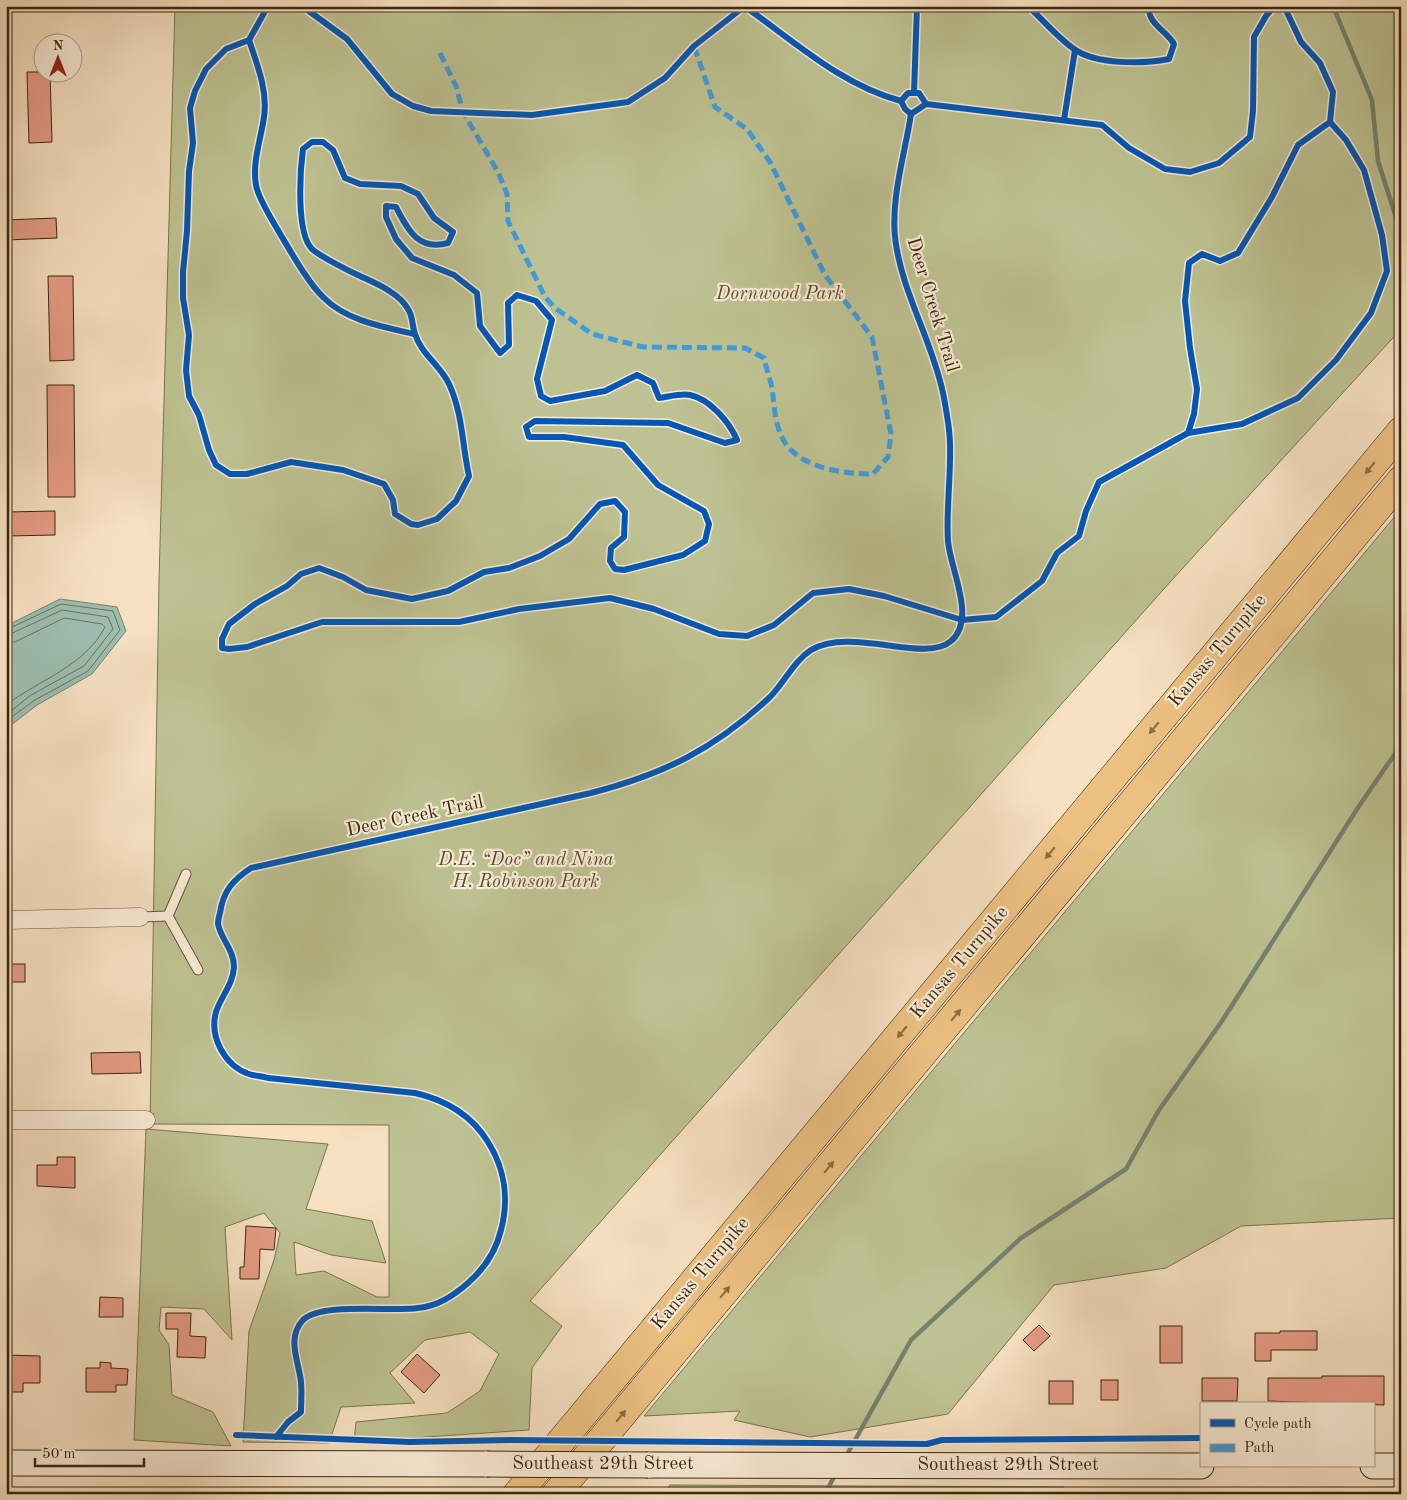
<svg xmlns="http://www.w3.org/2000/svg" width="1407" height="1500" viewBox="0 0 1407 1500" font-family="'Old Standard TT',serif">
	<rect width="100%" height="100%" fill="#f7e1c2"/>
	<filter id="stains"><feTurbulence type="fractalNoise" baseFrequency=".004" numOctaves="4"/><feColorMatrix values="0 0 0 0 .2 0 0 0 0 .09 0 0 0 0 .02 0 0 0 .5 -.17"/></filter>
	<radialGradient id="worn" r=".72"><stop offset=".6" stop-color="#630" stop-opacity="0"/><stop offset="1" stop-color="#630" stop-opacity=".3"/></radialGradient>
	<g fill="#bec292" stroke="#7c7451">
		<path d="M 175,6 L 1401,6 L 1401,329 L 1171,581 L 530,1301 L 562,1326 L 532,1368 L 529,1430 L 354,1442 L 356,1422 L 447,1413 L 480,1391 L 499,1354 L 470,1332 L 425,1340 L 390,1373 L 415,1403 L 341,1407 L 329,1443 L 243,1442 L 249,1331 L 274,1260 L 280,1233 L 264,1213 L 225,1227 L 232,1340 L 204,1309 L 161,1307 L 159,1330 L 169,1345 L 172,1395 L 213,1412 L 231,1446 L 134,1440 L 146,1129 L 328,1144 L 306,1209 L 372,1221 L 386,1263 L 331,1255 L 294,1242 L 296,1275 L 324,1271 L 377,1297 L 389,1297 L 389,1125 L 150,1124 L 159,581 Z"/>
		<path d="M 1401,509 L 1401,1218 L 1241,1226 L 1166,1268 L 1054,1285 L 948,1414 L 810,1437 L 734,1420 L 740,1411 L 644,1416 Z"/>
		<path d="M 670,1485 L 1064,1487 L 1064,1494 L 664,1494 Z"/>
	</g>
	<path fill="#9dbeb0" stroke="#758270" d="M 60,599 L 117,607 L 126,631 L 92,674 L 37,705 L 10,726 L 6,726 L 6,626 Z"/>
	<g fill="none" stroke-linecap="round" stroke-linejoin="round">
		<g stroke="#6b7260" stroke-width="1">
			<path d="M 6,630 L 61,604 L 113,611 L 120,630 L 88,671 L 35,700 L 6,721"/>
			<path d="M 6,636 L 62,610 L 108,617 L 113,629 L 84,666 L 31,695 L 6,715"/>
			<path d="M 6,643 L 15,642 L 64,618 L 102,624 L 105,627 C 85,666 39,680 6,705"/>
		</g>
		<g stroke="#758270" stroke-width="4.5">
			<path d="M 1333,6 L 1372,100 L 1378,161 L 1401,233"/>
			<path d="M 845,1458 L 911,1340 L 1021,1238 L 1126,1169 L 1159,1110 L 1222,1021 L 1359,806 L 1401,745"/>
			<path d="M 825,1494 L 836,1473"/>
		</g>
	</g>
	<g fill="#e79c87" stroke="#392710">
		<path d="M 27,72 L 50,72 L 52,142 L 29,143 Z"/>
		<path d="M 56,218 L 57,238 L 6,240 L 6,220 Z"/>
		<path d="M 48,276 L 73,276 L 74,360 L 50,361 Z"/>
		<path d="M 47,385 L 74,385 L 75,497 L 48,497 Z"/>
		<path d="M 55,511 L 55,535 L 6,536 L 6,512 Z"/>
		<rect x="6" y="964" width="19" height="18"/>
		<path d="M 140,1052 L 141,1073 L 92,1074 L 91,1053 Z"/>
		<path d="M 57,1157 L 75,1157 L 75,1188 L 37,1186 L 37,1165 L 57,1165 Z"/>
		<path d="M 246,1226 L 276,1228 L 274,1250 L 260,1249 L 259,1279 L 240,1279 L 240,1267 L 244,1267 Z"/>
		<path d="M 100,1297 L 123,1298 L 123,1317 L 99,1317 Z"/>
		<path d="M 166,1313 L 191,1313 L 190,1336 L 206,1337 L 205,1358 L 177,1357 L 178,1329 L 166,1329 Z"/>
		<path d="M 1039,1325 L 1050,1336 L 1034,1351 L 1023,1340 Z"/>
		<rect x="1160" y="1326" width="22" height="37"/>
		<path d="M 1280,1331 L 1317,1331 L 1317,1350 L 1271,1350 L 1271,1361 L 1255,1361 L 1255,1333 L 1280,1333 Z"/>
		<path d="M 417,1354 L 440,1375 L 424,1393 L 401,1372 Z"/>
		<path d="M 6,1355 L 40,1356 L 40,1383 L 23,1383 L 23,1392 L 6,1392 Z"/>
		<path d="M 100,1362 L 111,1363 L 111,1368 L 128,1369 L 127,1385 L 116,1385 L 116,1392 L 86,1392 L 86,1368 L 100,1368 Z"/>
		<path d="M 1322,1376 L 1384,1376 L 1384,1405 L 1268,1401 L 1268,1378 L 1322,1378 Z"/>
		<path d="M 1202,1378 L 1238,1378 L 1237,1401 L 1202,1401 Z"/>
		<rect x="1101" y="1380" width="17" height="20"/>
		<rect x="1049" y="1381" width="24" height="23"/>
	</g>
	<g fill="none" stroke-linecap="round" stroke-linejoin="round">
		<g stroke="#68563c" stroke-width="11">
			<g id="lane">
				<path d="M 186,874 L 168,916 L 198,970"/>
				<path d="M 140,917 L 168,916"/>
			</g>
		</g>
		<g stroke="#68563c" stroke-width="19">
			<g id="street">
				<path d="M 6,920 L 140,917"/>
				<path d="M 6,1120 L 146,1120"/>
			</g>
		</g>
		<g stroke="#392710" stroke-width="27">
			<g id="secondary">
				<path d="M 6,1463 L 487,1464"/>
				<path d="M 648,1465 L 1201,1466"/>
				<path d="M 1373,1466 L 1401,1466"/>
			</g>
		</g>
		<g stroke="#392710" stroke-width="29">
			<g id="highway">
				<path d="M 517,1494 L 1401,431"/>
				<path d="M 556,1494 L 1401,480"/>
			</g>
		</g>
		<use href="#lane" stroke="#faecd7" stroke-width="9"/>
		<use href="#street" stroke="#faecd7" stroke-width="18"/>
		<use href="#secondary" stroke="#faecd7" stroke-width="25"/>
		<use href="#highway" stroke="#ecc081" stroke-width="28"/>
		<g stroke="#392710" stroke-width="27" stroke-linecap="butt">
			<path id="secondary-bridge" d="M 487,1464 L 648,1465"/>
		</g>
		<use href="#secondary-bridge" stroke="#faecd7" stroke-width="25"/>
		<path stroke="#3e9cde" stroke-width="5" stroke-dasharray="10 5" stroke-linecap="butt" d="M 440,53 L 456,86 L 463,112 L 498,172 L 507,194 L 508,221 L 545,297 L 555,308 L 592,334 L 643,347 L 745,348 L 764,358 C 766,368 770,378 772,388 C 774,401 774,416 779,430 C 790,467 840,474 873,474 L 888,457 L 891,434 L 872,337 L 825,275 L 770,162 L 747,129 L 715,107 L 694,46"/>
		<g stroke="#faecd7" stroke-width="9">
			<g id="cycleway">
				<path d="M 268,6 L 249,40 L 226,49 L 206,69 L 195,91 L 190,108 L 193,143 L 189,171 L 187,231 L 183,272 L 183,298 L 189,335 L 186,370 L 189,396 L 199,415 L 209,450 L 216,465 L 230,474 L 247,474 L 291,462 L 343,470 L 384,484 L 393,500 L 395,514 L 411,524 L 418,525 L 437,519 L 456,501 L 469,476 C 462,445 463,414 449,384 C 441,366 421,354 415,334 C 412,326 413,316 408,309 C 399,293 377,284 362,277 C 351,272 321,257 312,249 C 296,233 300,171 303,149 L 312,142 L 323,142 L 333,150 L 345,178 L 360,184 L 401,186 L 418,194 L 434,218 L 453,232 L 448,243 C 418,251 408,230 396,207 L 386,206 L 386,217 L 396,239 L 412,258 L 454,275 L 477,293 L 480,326 L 500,353 L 509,345 L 508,303 L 517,295 L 536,301 L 552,320 L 537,379 L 541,396 L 550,401 L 605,391 L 637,375 L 653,383 L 659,398 C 668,397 681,393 690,395 C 710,399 730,423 737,440 L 725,443 L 668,423 L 535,421 L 526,427 L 529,437 L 564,437 L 623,445 L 658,485 L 704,511 L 709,524 L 705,541 L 683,555 L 624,570 L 615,569 L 610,561 L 611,548 L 624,537 L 625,512 L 615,501 L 600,504 L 569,539 L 540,556 L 509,568 L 484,572 L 448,591 L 412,599 L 366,590 L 343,577 L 319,568 L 301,574 L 287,586 L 255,604 L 229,624 L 222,639 L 222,648 L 229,649 L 247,647 L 322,622 L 459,622 L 519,609 L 610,598 L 654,609 L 719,634 L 747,636 L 774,625 L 813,593 L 849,589 L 884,596 L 962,620 L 996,617 L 1042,581 L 1057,553 L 1079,536 L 1086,511 L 1099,482 L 1188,433 L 1194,414 L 1197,389 L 1190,348 L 1185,301 L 1189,263 L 1202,254 L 1220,261 L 1238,253 L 1272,197 L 1298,145 L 1330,122 L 1333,92 L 1320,63 L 1301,42 L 1284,6"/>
				<path d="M 302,6 L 347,39 L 392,94 L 413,106 L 431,111 L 532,115 L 628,102 L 665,78 L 694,46 L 745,6"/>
				<path d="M 744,6 C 794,41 841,85 901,101"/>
				<path d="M 1028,6 C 1043,20 1058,38 1074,49 C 1096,65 1143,64 1169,59 L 1174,44 C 1167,31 1145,22 1150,6"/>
				<path d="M 249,40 C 257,64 268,91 264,117 C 261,139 252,162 256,185 C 258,198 272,220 279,232 C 291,252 308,283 324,298 C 347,321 384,327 414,334"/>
				<path d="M 914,93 L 917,6"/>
				<path d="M 926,104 L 919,93 L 908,93 L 901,101 L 905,109 L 911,114 L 926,104 L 1102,125 L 1129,148 L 1165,169 L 1190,172 L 1219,163 L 1250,137 L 1253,111 L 1254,37 L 1266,16 L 1275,6"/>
				<path d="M 1064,120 L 1075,50"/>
				<path d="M 1188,433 L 1242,424 L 1298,398 L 1336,360 L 1371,313 L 1387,271 L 1382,235 L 1364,170 L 1346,140 L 1330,122"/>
				<path d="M 236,1435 L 410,1442 L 510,1440 L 927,1444 L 942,1440 L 1201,1438"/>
				<path d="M 276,1437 L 288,1422 L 301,1412 C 301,1402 302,1392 301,1382 C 299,1362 286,1338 303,1320 C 321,1302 391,1312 418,1308 C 438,1306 453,1296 468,1283 C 484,1269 496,1251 501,1230 C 509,1200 505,1169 488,1142 C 472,1116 446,1100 415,1093 L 268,1078 C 262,1076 255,1076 249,1074 C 225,1066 209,1037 216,1012 C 221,996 233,985 234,967 C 234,950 221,939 218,924 C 218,921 219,916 220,913 C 223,891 233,880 251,868 L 591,793 C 664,774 715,749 770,697 C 784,683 794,661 811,650 C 851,626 925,664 951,641 C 977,619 950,569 948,541 C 946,509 951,477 950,445 C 950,428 946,409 943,393 C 932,340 901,291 895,237 C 891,196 905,154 911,114"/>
			</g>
		</g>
		<use href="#cycleway" stroke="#0057b8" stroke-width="6"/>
	</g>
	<defs><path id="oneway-solid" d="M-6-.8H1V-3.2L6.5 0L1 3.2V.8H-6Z" transform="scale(1.25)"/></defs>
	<g fill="#8a6c43">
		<use href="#oneway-solid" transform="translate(1370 468) rotate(130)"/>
		<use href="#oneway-solid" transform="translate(1154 728) rotate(130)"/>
		<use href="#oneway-solid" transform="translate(1050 853) rotate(130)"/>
		<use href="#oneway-solid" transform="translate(956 1015) rotate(-50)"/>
		<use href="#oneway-solid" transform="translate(902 1032) rotate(130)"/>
		<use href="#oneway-solid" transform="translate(829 1167) rotate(-50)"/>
		<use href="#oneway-solid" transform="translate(725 1292) rotate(-50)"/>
		<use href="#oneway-solid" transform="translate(621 1416) rotate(-50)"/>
	</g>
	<g text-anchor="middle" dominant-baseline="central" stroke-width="4.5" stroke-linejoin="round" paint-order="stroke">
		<g font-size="19" font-style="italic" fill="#5a4e30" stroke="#faecd7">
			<text x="780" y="294">Dornwood Park</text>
			<text x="526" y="860">D.E. “Doc” and Nina<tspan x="526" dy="22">H. Robinson Park</tspan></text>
		</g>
		<g font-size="19" fill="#392710" stroke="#faecd7">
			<text transform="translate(932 305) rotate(73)">Deer Creek Trail</text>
			<text transform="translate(1218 651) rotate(-50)">Kansas Turnpike</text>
			<text transform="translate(415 817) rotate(-12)">Deer Creek Trail</text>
			<text transform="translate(960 963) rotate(-50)">Kansas Turnpike</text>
			<text transform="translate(701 1274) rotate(-50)">Kansas Turnpike</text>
			<text x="603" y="1464">Southeast 29th Street</text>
			<text x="1008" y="1465">Southeast 29th Street</text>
		</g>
	</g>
	<rect width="1407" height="1500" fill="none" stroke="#f7e1c2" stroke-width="25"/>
	<rect x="8" y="8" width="1392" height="1485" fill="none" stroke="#392710" stroke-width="2.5"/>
	<rect x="12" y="12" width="1382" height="1475" fill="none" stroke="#392710"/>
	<rect x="1200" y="1402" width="175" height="65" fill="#faecd7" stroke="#ad9d87"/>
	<rect x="1210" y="1419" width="25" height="8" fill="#0057b8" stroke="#ad9d87"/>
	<text x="1244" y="1428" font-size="15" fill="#392710">Cycle path</text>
	<rect x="1210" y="1444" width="25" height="8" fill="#3e9cde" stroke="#ad9d87"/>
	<text x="1244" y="1452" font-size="15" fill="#392710">Path</text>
	<g transform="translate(58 58)"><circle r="24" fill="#faecd7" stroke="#ad9d87"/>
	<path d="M0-4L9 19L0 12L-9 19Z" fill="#8f2418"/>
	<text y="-8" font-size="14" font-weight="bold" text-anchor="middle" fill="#392710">N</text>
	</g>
	<path d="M35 1458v8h109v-8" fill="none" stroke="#392710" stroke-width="2.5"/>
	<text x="42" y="1458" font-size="15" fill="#392710" stroke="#faecd7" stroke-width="4" paint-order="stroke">50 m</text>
	<rect width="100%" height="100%" filter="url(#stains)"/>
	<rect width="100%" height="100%" fill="url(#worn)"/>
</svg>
